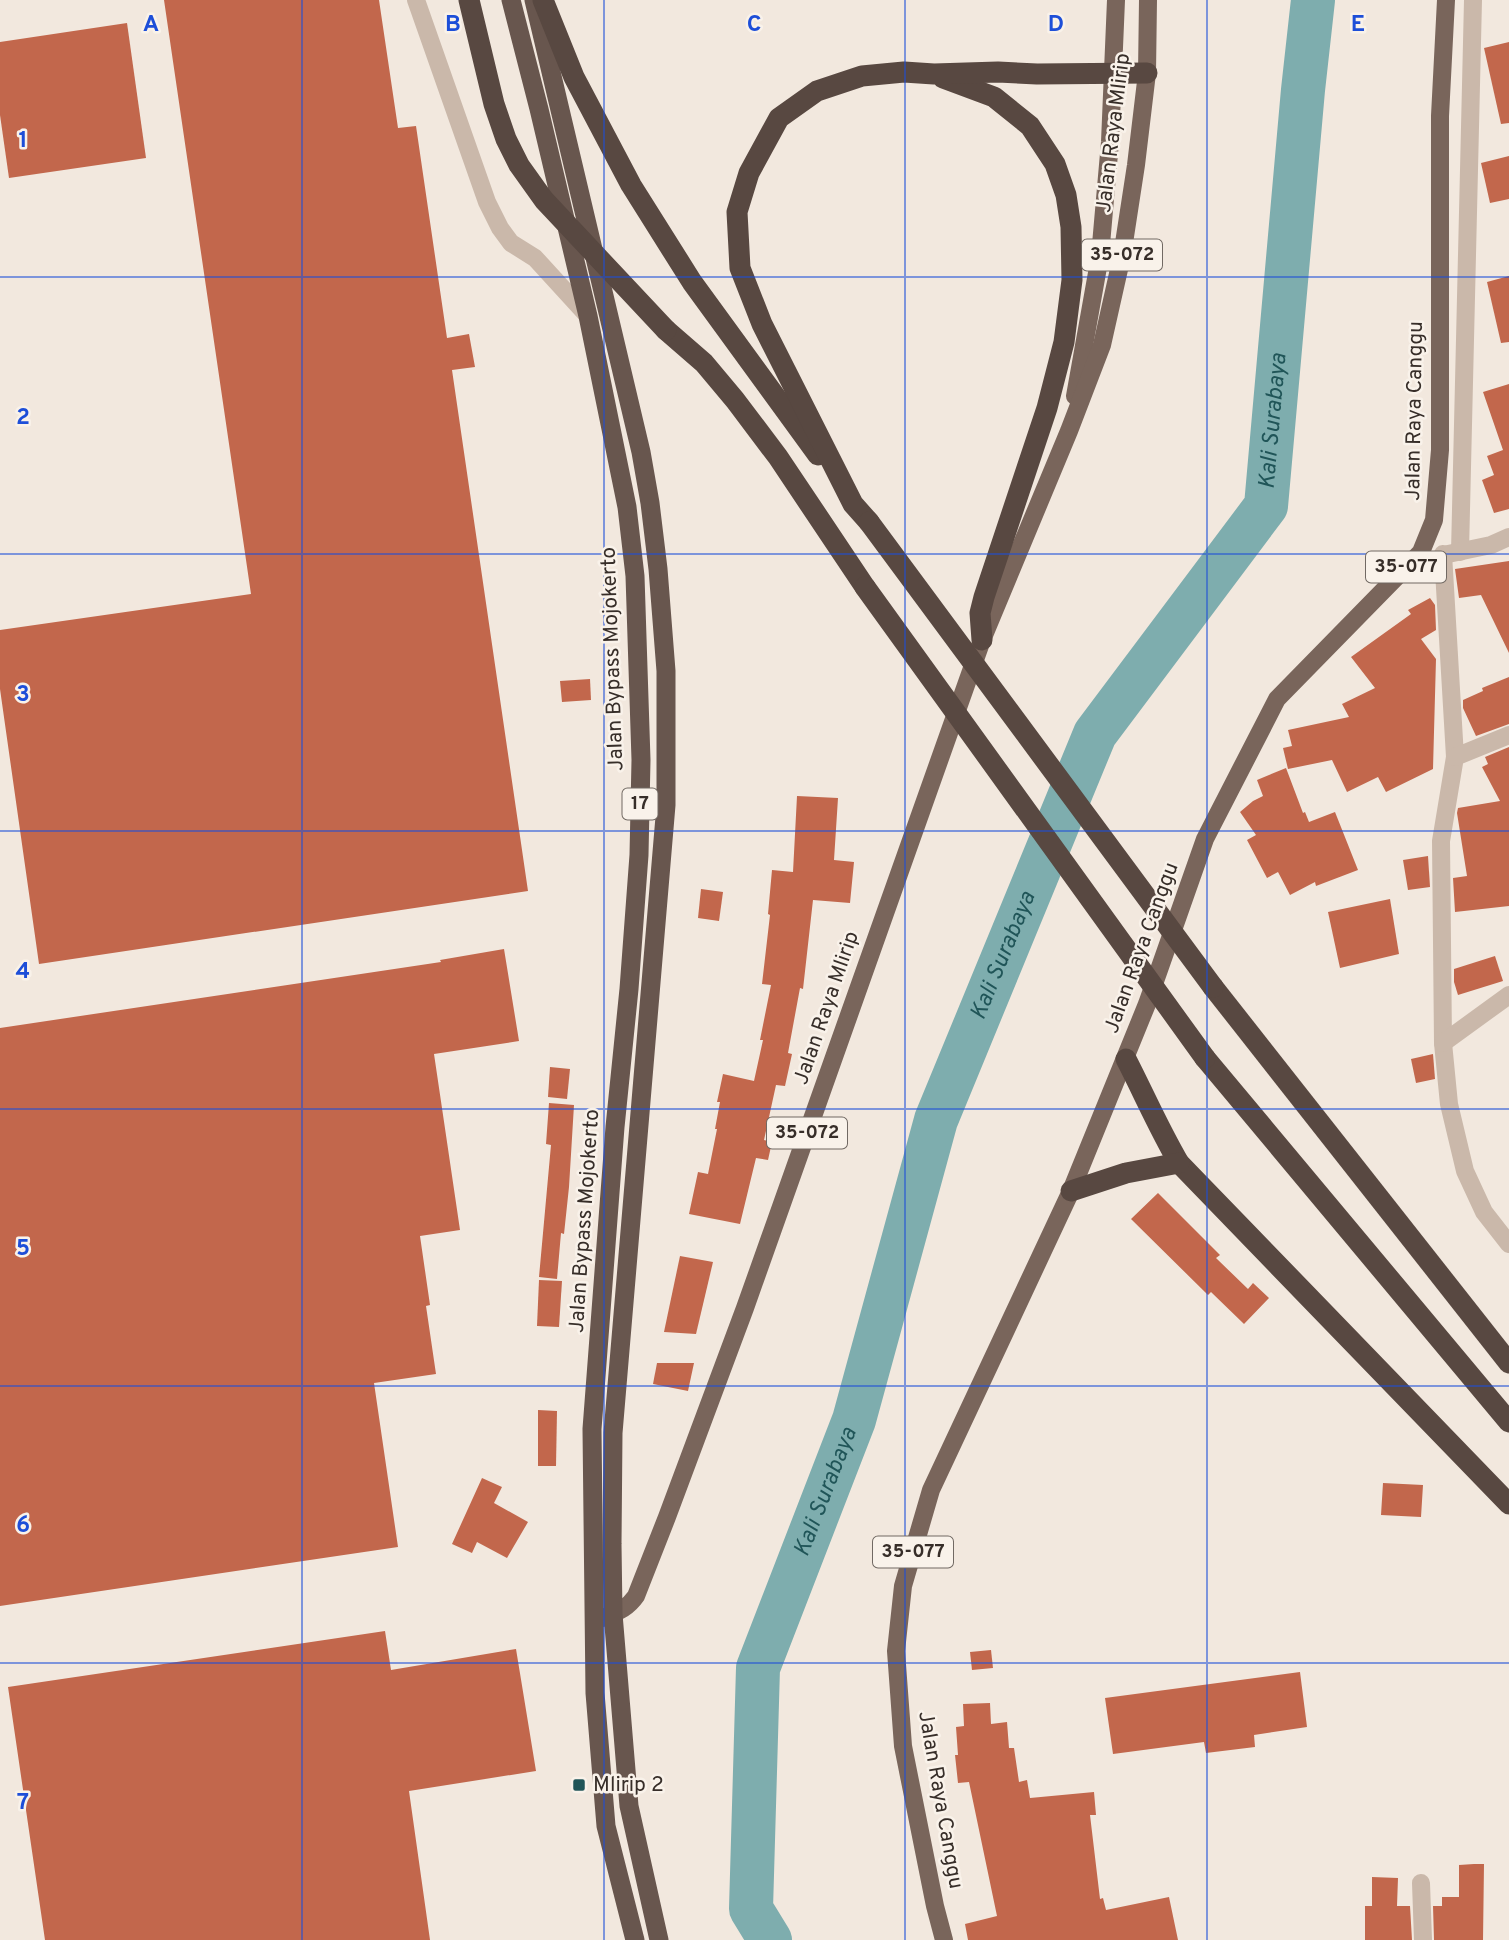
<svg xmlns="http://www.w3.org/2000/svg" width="1509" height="1940" viewBox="0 0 1509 1940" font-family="Overpass,sans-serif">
	<rect width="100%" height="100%" fill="#f2e8de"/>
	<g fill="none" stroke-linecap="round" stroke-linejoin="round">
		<path stroke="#7eadae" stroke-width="44" id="s1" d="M 770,1940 L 751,1909 L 758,1668 L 854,1420 L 936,1120 L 1095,734 L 1266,506 L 1303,90 L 1313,0"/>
	</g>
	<g fill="#c2674c">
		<path d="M 164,0 L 379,0 L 398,128 L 416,126 L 447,338 L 469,334 L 475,367 L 452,370 L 528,891 L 39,964 L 0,689 L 0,630 L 251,594 Z"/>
		<path d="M 127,23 L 146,158 L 9,178 L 0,115 L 0,42 Z"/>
		<path d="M 1509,42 L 1509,123 L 1501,124 L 1484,48 Z"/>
		<path d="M 1509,156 L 1509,199 L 1490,203 L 1481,163 Z"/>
		<path d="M 1509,276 L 1509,342 L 1501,343 L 1487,282 Z"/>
		<path d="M 1509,384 L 1509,509 L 1494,513 L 1482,480 L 1494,475 L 1487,456 L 1503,450 L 1483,392 Z"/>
		<path d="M 1509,561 L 1509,653 L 1481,595 L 1459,598 L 1455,569 Z"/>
		<path d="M 1430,598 L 1435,605 L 1436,630 L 1421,639 L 1436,659 L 1433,769 L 1386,792 L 1378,777 L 1347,792 L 1332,760 L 1288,769 L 1283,748 L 1292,746 L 1288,730 L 1349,717 L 1342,704 L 1375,688 L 1351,657 L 1411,614 L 1408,610 Z"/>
		<path d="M 1509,677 L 1509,724 L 1476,736 L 1463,708 L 1463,700 L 1483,691 L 1482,688 Z"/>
		<path d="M 590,679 L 591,700 L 562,702 L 560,681 Z"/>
		<path d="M 1509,747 L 1509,906 L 1455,912 L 1453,878 L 1467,876 L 1457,813 L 1458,808 L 1500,801 L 1482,767 L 1488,764 L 1485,757 Z"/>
		<path d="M 1286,768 L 1303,813 L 1305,812 L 1309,822 L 1335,812 L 1358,870 L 1316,886 L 1315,882 L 1290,895 L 1278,872 L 1267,878 L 1247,840 L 1256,835 L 1240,812 L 1253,801 L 1263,796 L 1257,780 Z"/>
		<path d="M 797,796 L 838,798 L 834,860 L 854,862 L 850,903 L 813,900 L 803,989 L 800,988 L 788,1053 L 792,1054 L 785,1086 L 776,1085 L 764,1140 L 772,1142 L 768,1160 L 756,1158 L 740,1224 L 689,1214 L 698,1172 L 708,1174 L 717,1129 L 715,1129 L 720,1102 L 717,1102 L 723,1074 L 754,1081 L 763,1040 L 760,1040 L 771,985 L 762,984 L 770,915 L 768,914 L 772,870 L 793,872 Z"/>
		<path d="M 1428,856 L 1430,887 L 1408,890 L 1403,860 Z"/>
		<path d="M 701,889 L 723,892 L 719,921 L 698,918 Z"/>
		<path d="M 1390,899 L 1399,954 L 1340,968 L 1328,912 Z"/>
		<path d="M 504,949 L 519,1041 L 434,1054 L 460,1230 L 420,1236 L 430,1305 L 426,1306 L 436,1374 L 374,1383 L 398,1547 L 0,1606 L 0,1028 L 441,962 L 440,960 Z"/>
		<path d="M 1495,956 L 1503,981 L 1458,995 L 1454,982 L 1454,969 Z"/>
		<path d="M 1433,1054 L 1435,1079 L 1416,1083 L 1411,1059 Z"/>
		<path d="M 550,1067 L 570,1069 L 567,1099 L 548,1097 Z"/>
		<path d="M 549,1103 L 574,1105 L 569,1187 L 564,1234 L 561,1233 L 557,1279 L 539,1277 L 551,1145 L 546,1144 Z"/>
		<path d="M 1158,1193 L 1220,1255 L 1216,1258 L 1248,1289 L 1253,1283 L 1269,1298 L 1244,1324 L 1211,1292 L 1208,1295 L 1131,1219 Z"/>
		<path d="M 680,1256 L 713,1262 L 696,1334 L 664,1332 Z"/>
		<path d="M 539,1280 L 562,1281 L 559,1327 L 537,1326 Z"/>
		<path d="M 657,1363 L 694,1363 L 688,1391 L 653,1384 Z"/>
		<path d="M 538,1410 L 557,1411 L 556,1466 L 538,1466 Z"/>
		<path d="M 482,1478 L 502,1487 L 494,1503 L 528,1522 L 507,1558 L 477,1542 L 472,1553 L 452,1544 Z"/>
		<path d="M 1383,1483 L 1423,1485 L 1421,1517 L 1381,1515 Z"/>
		<path d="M 385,1631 L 391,1670 L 516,1649 L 536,1771 L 409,1791 L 430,1940 L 45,1940 L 8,1687 Z"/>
		<path d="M 991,1650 L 993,1668 L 972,1670 L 970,1652 Z"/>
		<path d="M 1300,1672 L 1307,1727 L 1254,1735 L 1255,1747 L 1206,1753 L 1204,1742 L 1113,1754 L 1105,1698 Z"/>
		<path d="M 990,1703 L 991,1724 L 1007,1722 L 1009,1748 L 1014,1748 L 1019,1782 L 1027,1780 L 1030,1798 L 1094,1792 L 1096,1815 L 1090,1815 L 1100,1899 L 1103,1898 L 1106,1910 L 1169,1897 L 1178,1940 L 968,1940 L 965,1924 L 997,1916 L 969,1782 L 958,1783 L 955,1755 L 958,1755 L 956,1727 L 964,1726 L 963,1704 Z"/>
		<path d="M 1474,1864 L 1484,1864 L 1483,1940 L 1434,1940 L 1433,1906 L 1442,1906 L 1442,1897 L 1459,1897 L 1459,1865 Z"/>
		<path d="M 1372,1877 L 1398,1878 L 1397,1906 L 1410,1906 L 1412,1940 L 1365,1940 L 1365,1906 L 1372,1906 Z"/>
	</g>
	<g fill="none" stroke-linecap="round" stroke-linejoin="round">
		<g stroke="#cab8aa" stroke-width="18">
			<path d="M 416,0 L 487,202 L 500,228 L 511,243 L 535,258 L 588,316"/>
			<path d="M 1460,552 L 1473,0"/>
			<path d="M 1443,554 L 1455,757 L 1441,841 L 1443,1043 L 1449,1104 L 1465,1171 L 1484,1212 L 1509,1244"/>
			<path d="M 1448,554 L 1491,545 L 1509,537"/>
			<path d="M 1455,757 L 1509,735"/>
			<path d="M 1443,1043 L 1509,995"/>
			<path d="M 1421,1883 L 1423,1940"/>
		</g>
		<g stroke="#79655b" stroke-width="18">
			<path d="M 1075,396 L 1100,256 L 1110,142 L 1116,0"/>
			<path d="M 603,1618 C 617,1612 627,1609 636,1596 L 667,1517 L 745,1308 L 982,640 L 1069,431 L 1102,345 L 1122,256 L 1136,165 L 1147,73 L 1148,0"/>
			<path d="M 944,1940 L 935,1906 L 903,1746 L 896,1651 L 903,1586 L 931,1490 L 1071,1191 L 1147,1004 L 1205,839 L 1277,699 L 1421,552 L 1434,520 L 1440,450 L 1440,116 L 1446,0"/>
		</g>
		<g stroke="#68564e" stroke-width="19">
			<path d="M 511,0 L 539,109 L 588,316 L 627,507 L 635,576 L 641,760 L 639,855 L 629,989 L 615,1127 L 592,1429 L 595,1693 L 606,1826 L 635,1940"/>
			<path d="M 534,0 L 641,452 L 650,503 L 658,569 L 666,671 L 666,805 L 613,1433 L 612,1544 L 613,1614 L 629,1806 L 659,1940"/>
		</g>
		<g stroke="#584841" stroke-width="21">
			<path d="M 543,0 L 574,77 L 631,185 L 692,282 L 818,455"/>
			<path d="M 943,78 L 994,97 L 1030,126 L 1055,164 L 1066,195 L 1071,227 L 1072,280 L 1064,342 L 1047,408 L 984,597 L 980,613 L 982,640"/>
			<path d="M 666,330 L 704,363 L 735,400 L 778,457 L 865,587"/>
			<path d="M 869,522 L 853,504 L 762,324 L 740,268 L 737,212 L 749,173 L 779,118 L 817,91 L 862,76 L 904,72 L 934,74 L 998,72 L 1037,74 L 1147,73"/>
			<path d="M 1213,987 L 1509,1363"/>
			<path d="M 1205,1058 L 1509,1422"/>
			<path d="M 1126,1059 C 1144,1094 1159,1129 1179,1163 L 1509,1504"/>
			<path d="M 1071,1191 L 1126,1173 L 1179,1163"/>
		</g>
		<g stroke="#584841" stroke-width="21">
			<path d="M 469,0 L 494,104 L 506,139 L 519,165 L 544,200 L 666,330"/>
			<path d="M 869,522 L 1213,987"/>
			<path d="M 865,587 L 1205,1058"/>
		</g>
	</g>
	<path fill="none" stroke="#1d4ed8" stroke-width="2" stroke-opacity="0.55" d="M 302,0 L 302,1940M 604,0 L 604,1940M 905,0 L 905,1940M 1207,0 L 1207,1940M 0,277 L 1509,277M 0,554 L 1509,554M 0,831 L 1509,831M 0,1109 L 1509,1109M 0,1386 L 1509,1386M 0,1663 L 1509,1663"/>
	<rect fill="#205558" stroke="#f9f2ea" stroke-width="2.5" x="572" y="1778" width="14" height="14" rx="3.5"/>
	<g text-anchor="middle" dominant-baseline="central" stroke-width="5" stroke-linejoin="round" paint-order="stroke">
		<g fill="#f9f2ea" stroke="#716963" stroke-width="2">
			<rect x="1082" y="239.5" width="80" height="31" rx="5"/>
			<rect x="1366" y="551.5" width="80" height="31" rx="5"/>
			<rect x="622.5" y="788.5" width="35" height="31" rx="5"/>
			<rect x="767" y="1117.5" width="80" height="31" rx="5"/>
			<rect x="873" y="1536.5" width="80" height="31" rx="5"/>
		</g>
		<g font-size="19" font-weight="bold" fill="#372e29">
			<text x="1122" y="255">35-072</text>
			<text x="1406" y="567">35-077</text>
			<text x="640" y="804">17</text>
			<text x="807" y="1133">35-072</text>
			<text x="913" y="1552">35-077</text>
		</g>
		<g font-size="21" fill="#372e29" stroke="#f9f2ea">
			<text transform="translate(1114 133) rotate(-83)">Jalan Raya Mlirip</text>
			<text transform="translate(1415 411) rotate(-89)">Jalan Raya Canggu</text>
			<text transform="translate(613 659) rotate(-92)">Jalan Bypass Mojokerto</text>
			<text transform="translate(1142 948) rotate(-70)">Jalan Raya Canggu</text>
			<text transform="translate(827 1008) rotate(-71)">Jalan Raya Mlirip</text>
			<text transform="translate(585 1221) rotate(-86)">Jalan Bypass Mojokerto</text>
			<text transform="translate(940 1800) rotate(80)">Jalan Raya Canggu</text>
		</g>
		<g font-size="21" fill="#372e29" stroke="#f9f2ea" text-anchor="start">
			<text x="593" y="1785">Mlirip 2</text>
		</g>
		<g font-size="23" font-style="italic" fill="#205558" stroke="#f9f2ea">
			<text stroke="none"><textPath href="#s1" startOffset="1642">Kali Surabaya</textPath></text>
			<text stroke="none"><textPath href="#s1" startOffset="1032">Kali Surabaya</textPath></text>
			<text stroke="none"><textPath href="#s1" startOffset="466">Kali Surabaya</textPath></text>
		</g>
	</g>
	<g font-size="23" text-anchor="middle" font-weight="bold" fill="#1d4ed8" stroke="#f9f2ea" stroke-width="5" stroke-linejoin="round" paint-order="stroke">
		<text x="151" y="31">A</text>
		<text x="453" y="31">B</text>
		<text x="754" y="31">C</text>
		<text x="1056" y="31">D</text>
		<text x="1358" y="31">E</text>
		<text x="23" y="147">1</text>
		<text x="23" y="424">2</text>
		<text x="23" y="701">3</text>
		<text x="23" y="978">4</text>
		<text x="23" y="1255">5</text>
		<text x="23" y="1532">6</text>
		<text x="23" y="1809">7</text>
	</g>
</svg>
